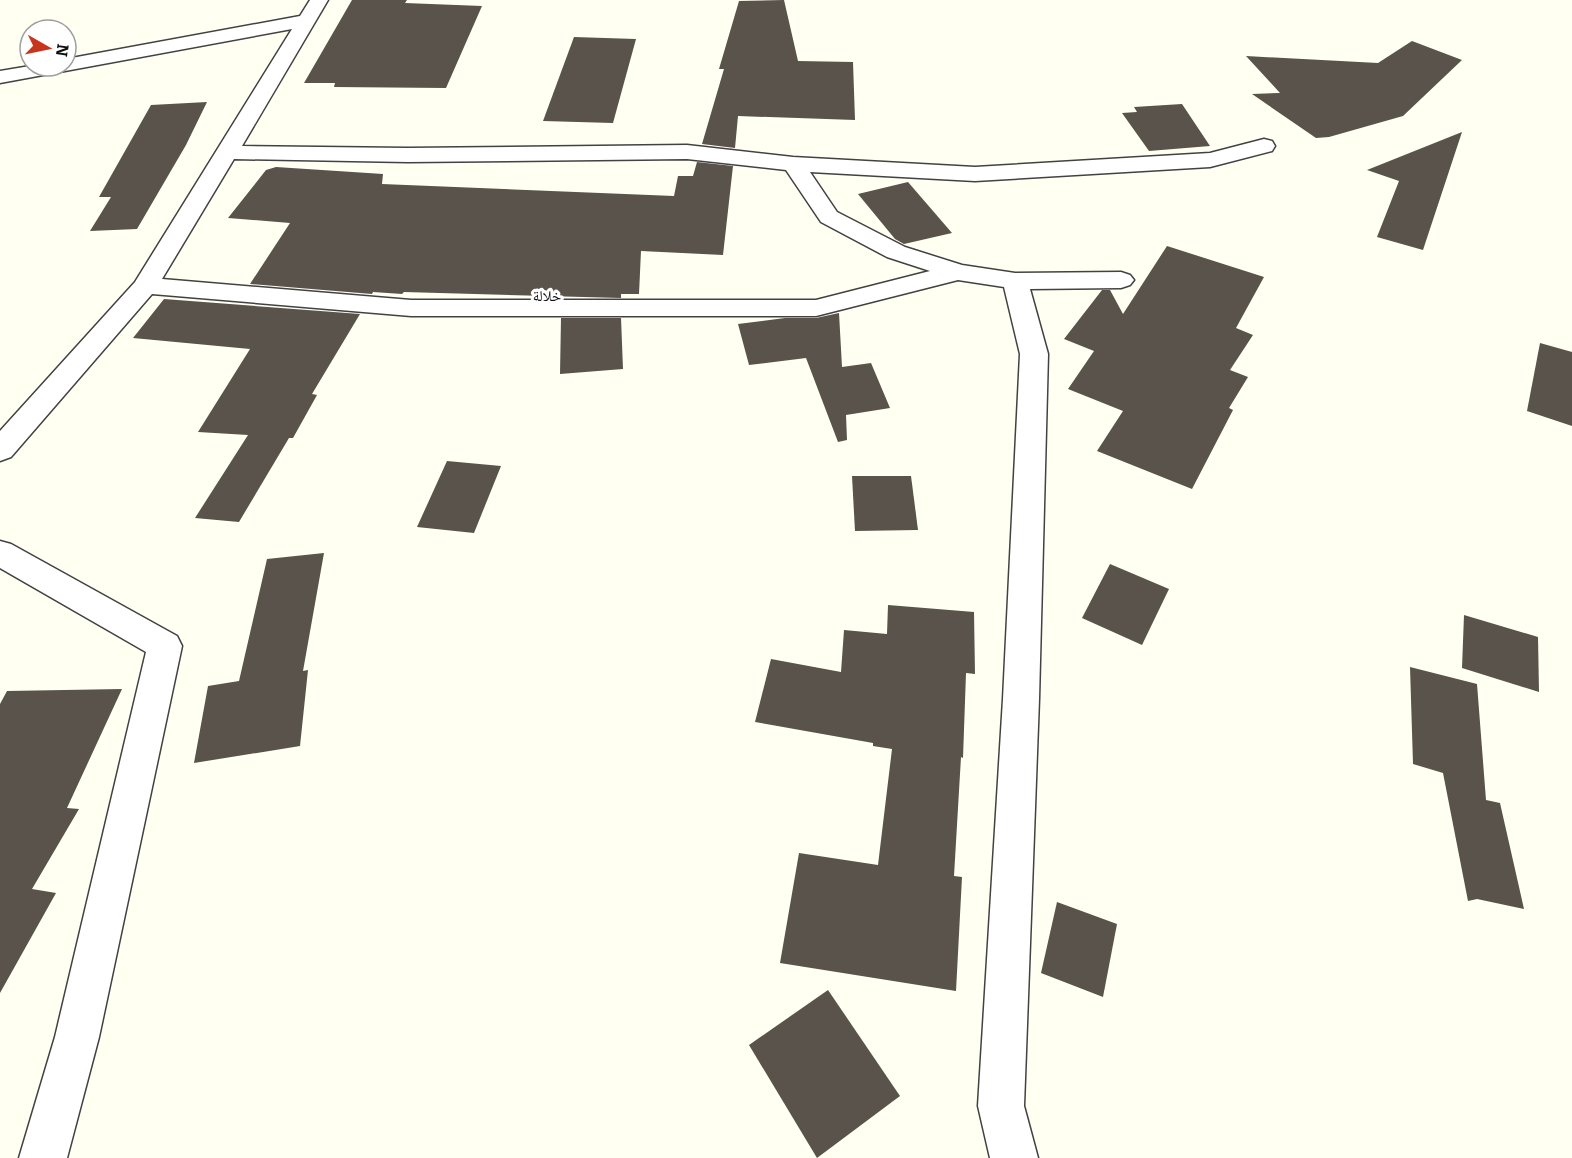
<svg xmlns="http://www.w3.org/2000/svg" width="1572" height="1158" viewBox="0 0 1572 1158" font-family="Bitter,'Noto Naskh Arabic',serif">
	<rect width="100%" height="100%" fill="#fffff2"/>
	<g fill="#59534b">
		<path d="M 352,0 L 407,0 L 405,3 L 482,6 L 446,88 L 334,87 L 335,83 L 304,83 Z"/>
		<path d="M 784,0 L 798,61 L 853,62 L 855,120 L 738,116 L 735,148 L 702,144 L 724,69 L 719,69 L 739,1 Z"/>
		<path d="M 574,37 L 636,39 L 613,123 L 543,121 Z"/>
		<path d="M 1412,41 L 1462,60 L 1403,116 L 1329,137 L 1316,138 L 1252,94 L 1280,93 L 1246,56 L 1378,63 Z"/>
		<path d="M 207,102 L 186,145 L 137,229 L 90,231 L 111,197 L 99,197 L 151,105 Z"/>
		<path d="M 1182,104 L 1210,146 L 1149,151 L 1122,113 L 1137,112 L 1134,107 Z"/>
		<path d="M 1462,132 L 1423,250 L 1377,237 L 1399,181 L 1367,170 Z"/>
		<path d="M 697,162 L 733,166 L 723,255 L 641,251 L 639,294 L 621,294 L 621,298 L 404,292 L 402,294 L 373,292 L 372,294 L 250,284 L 290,223 L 228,218 L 266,170 L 276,167 L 383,174 L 382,184 L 674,196 L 678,176 L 693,176 Z"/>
		<path d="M 908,182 L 952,233 L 904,244 L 895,239 L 858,194 Z"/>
		<path d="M 1167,246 L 1264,277 L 1236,328 L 1253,335 L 1230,370 L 1248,377 L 1229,408 L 1233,410 L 1192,489 L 1097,451 L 1123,411 L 1068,389 L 1094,351 L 1064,339 L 1102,290 L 1110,290 L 1123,314 Z"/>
		<path d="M 164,299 L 360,314 L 312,394 L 317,395 L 293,438 L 289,438 L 239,522 L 195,518 L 248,435 L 198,432 L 250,349 L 133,338 Z"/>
		<path d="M 839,313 L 842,367 L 871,363 L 890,408 L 846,415 L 847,440 L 838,442 L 806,358 L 749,365 L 738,324 L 785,318 L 816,318 Z"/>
		<path d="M 561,318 L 621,318 L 623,369 L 560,374 Z"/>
		<path d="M 1540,343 L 1572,352 L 1572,426 L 1527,411 Z"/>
		<path d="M 447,461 L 501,466 L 474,533 L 417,527 Z"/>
		<path d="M 852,476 L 911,476 L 918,530 L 855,531 Z"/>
		<path d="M 324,553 L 303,671 L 308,670 L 300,746 L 194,763 L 208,686 L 239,681 L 267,559 Z"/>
		<path d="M 1110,564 L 1169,589 L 1142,645 L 1082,618 Z"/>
		<path d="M 888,605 L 974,612 L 975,674 L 966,673 L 963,758 L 961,757 L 954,876 L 962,877 L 956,991 L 780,963 L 799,853 L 878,865 L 892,749 L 873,746 L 873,743 L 755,722 L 771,659 L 841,672 L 844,630 L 887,634 Z"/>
		<path d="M 1464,615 L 1538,637 L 1539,692 L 1462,668 Z"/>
		<path d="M 1410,667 L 1477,684 L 1486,800 L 1500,803 L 1524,909 L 1477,899 L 1468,901 L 1443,773 L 1413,764 Z"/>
		<path d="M 122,689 L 67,808 L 79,809 L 32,889 L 56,893 L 0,993 L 0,704 L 7,691 Z"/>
		<path d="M 1057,902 L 1117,924 L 1103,997 L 1041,973 Z"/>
		<path d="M 828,990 L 900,1096 L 817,1158 L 749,1045 Z"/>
	</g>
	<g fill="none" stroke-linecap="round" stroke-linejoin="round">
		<g stroke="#424242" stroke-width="3">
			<g id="street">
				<path d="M 310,0 L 328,0 L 242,146 L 408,148 L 687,145 L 793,157 L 975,167 L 1210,153 L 1264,139 L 1272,141 L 1275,146 L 1272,151 L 1210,167 L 975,181 L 810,172 L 837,212 L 905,247 L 962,265 L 1015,273 L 1121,272 L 1130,275 L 1134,280 L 1130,285 L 1121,288 L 1030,289 L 1048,354 L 1039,699 L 1024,1106 L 1038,1158 L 990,1158 L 978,1106 L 1003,699 L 1020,354 L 1004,287 L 958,280 L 816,316 L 411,316 L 152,294 L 11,457 L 0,461 L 0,431 L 135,282 L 292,29 L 0,83 L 0,71 L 30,66 L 66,66 L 66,59 L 300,16 ZM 234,159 L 408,162 L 687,159 L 786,170 L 821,222 L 887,257 L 930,271 L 816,300 L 411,300 L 162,279 Z"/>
				<path d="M 0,541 L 11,544 L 177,636 L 182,646 L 99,1037 L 67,1158 L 19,1158 L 55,1037 L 146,652 L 0,568 Z"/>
			</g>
		</g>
		<use href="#street" fill="#fff" fill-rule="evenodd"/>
	</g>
	<g text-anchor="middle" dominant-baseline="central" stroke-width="6" stroke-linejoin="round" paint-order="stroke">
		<g font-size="15" fill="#0f0f0f" stroke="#fff">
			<text x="547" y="296">خلالة</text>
		</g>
	</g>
	<g transform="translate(48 48) rotate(99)"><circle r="28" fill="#ffffff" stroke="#9f9f9f" stroke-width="1.5"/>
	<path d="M0-4.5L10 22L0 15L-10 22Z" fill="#c8351f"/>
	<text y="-9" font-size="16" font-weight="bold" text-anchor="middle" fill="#0f0f0f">N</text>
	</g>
</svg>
